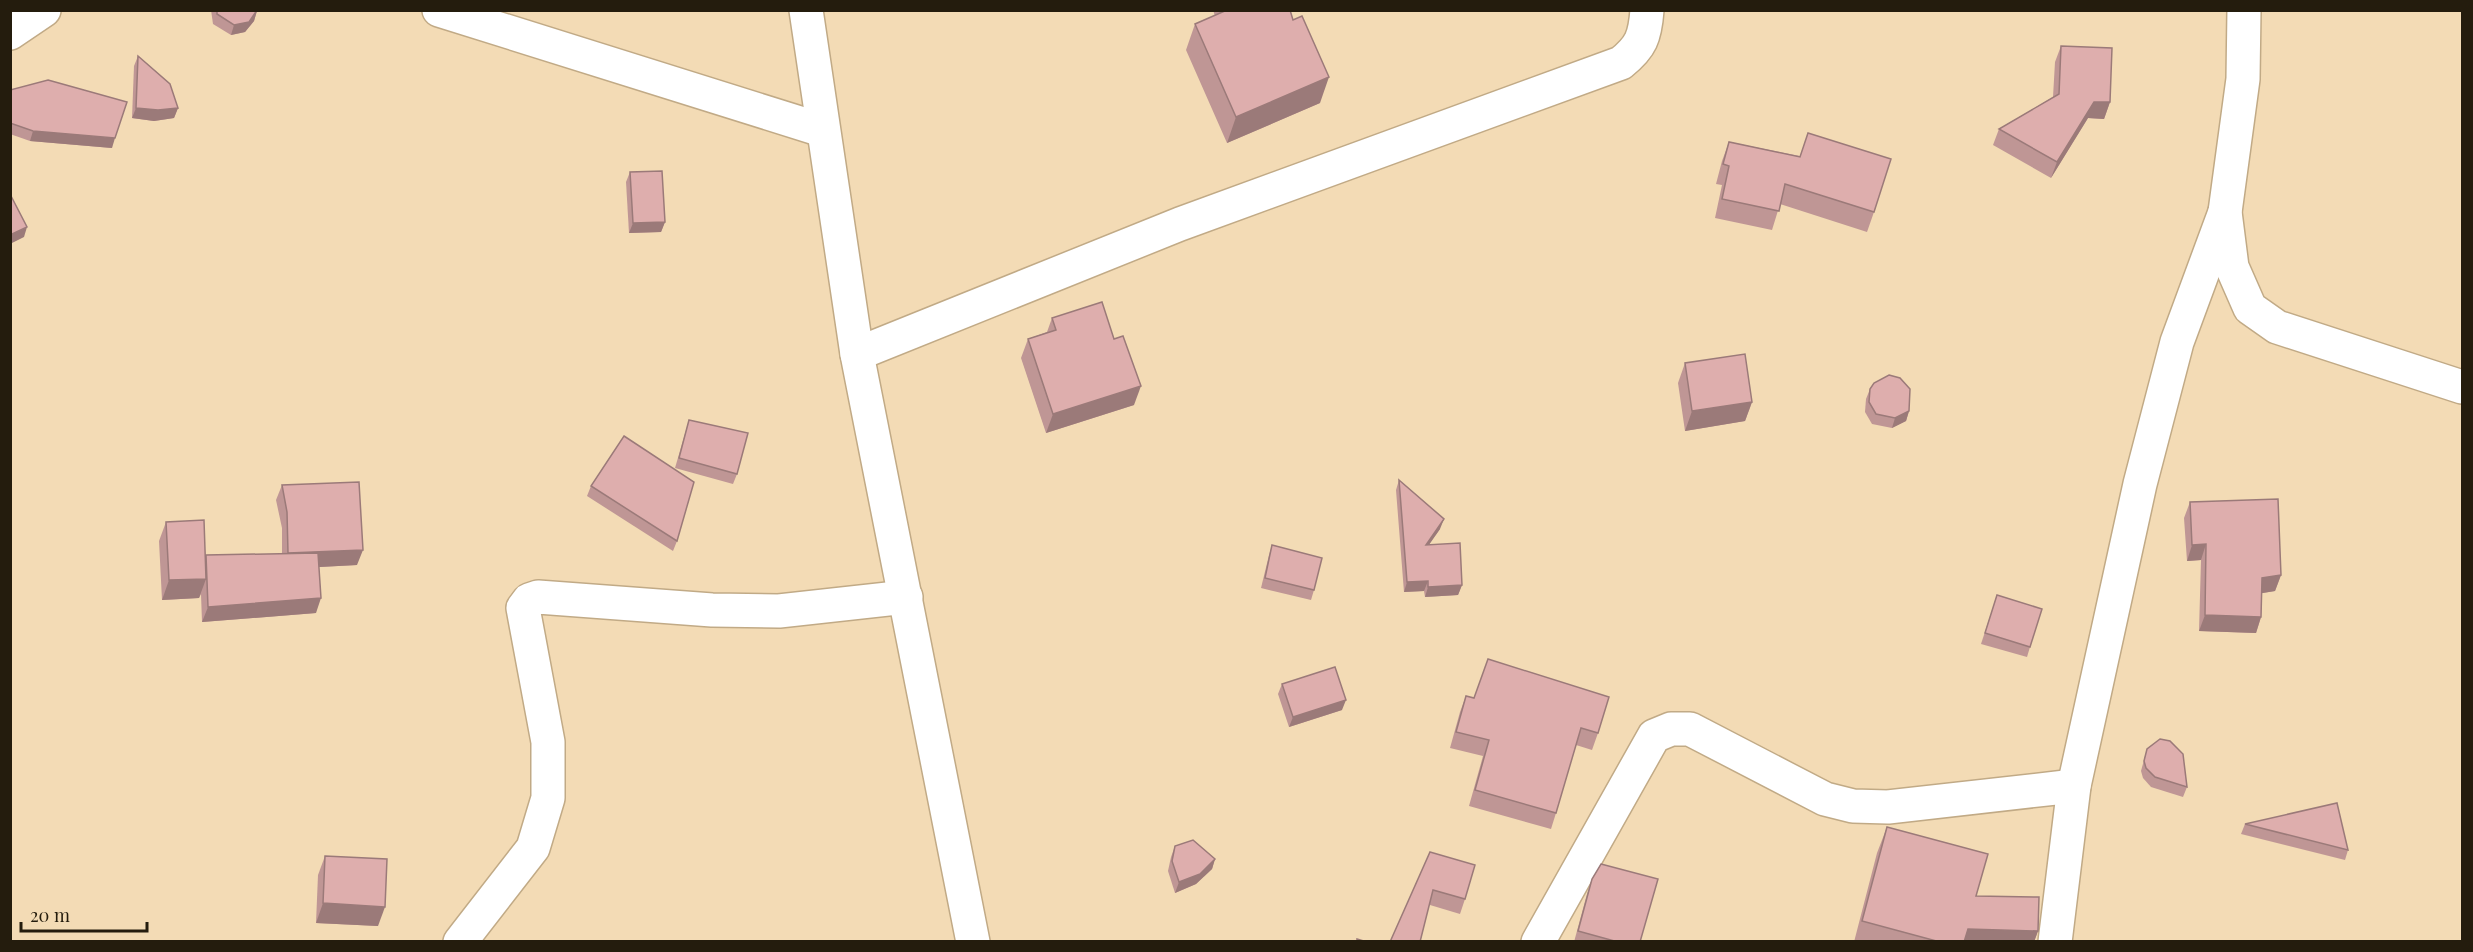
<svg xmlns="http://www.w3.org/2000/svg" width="2473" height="952" viewBox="0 0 2473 952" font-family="'Playfair Display',serif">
	<rect width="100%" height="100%" fill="#f3dbb5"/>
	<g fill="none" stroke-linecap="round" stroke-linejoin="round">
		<g stroke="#c1aa86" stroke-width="36">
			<g id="minor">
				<path d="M 439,10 L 822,130"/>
				<path d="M 806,10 L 857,354 L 973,942"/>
				<path d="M 2244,10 L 2243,79 L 2225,212 L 2232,267 L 2250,308 L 2277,327 L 2462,387"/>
				<path d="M 10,33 L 44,10"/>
				<path d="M 857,354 L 1180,224 L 1621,63 C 1641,47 1645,37 1647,10"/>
				<path d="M 460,942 L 533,848 L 548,798 L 548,742 L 523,608 L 529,600 L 538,597 L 712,610 L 779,611 L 906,597"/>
				<path d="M 1538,942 L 1654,736 L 1671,729 L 1690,729 L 1825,799 L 1853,806 L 1888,807 L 2074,786"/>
				<path d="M 2055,942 L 2074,786 L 2140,484 L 2177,342 L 2225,212"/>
			</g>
		</g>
		<use href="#minor" stroke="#fff" stroke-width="33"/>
	</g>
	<g fill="#bf9695">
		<path d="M 211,10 L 257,10 L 254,21 L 245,32 L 231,35 L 213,24 Z"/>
		<path d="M 1213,10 L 1290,10 L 1320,103 L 1227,143 L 1186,50 L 1195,24 L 1215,16 Z"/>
		<path d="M 2061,46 L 2110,102 L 2104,119 L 2088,118 L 2051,178 L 1993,145 L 1999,129 L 2053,97 L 2055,62 Z"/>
		<path d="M 138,56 L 178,108 L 174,118 L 154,121 L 132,118 L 134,66 Z"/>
		<path d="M 10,90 L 112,148 L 30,141 L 10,134 Z"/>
		<path d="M 1808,133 L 1874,212 L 1867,232 L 1780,204 L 1772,230 L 1715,218 L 1722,185 L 1716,184 L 1722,161 L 1729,142 L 1800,156 Z"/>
		<path d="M 630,172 L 665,222 L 661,232 L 629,233 L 626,182 Z"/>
		<path d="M 1052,318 L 1134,405 L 1046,433 L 1021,358 L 1028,339 L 1047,332 Z"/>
		<path d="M 1685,363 L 1752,402 L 1745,421 L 1685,431 L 1678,383 Z"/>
		<path d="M 1870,389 L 1909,411 L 1906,421 L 1892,428 L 1872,424 L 1865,412 L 1866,399 Z"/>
		<path d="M 689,420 L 737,474 L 733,484 L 675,468 Z"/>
		<path d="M 1399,480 L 1440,529 L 1429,544 L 1462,585 L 1458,595 L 1425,597 L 1424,591 L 1404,592 L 1396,490 Z"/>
		<path d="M 282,485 L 357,565 L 319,567 L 316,613 L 202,622 L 201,594 L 199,598 L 162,600 L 159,541 L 166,522 L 206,555 L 282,554 L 282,528 L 276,500 Z"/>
		<path d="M 591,486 L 677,541 L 673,551 L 587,496 Z"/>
		<path d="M 2190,502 L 2281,575 L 2275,591 L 2262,593 L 2261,617 L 2256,633 L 2199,631 L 2201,560 L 2187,561 L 2184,518 Z"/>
		<path d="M 1272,545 L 1314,590 L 1311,600 L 1261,588 L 1269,555 Z"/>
		<path d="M 1997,595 L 2030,647 L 2027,657 L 1981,644 Z"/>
		<path d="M 1282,684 L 1342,710 L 1289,727 L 1278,694 Z"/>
		<path d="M 1466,696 L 1598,733 L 1592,750 L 1576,745 L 1556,813 L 1551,829 L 1469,806 L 1483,756 L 1450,748 L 1460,712 Z"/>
		<path d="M 2147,749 L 2187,787 L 2183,797 L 2151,787 L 2143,778 L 2141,771 Z"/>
		<path d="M 2245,824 L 2348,850 L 2345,860 L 2241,834 Z"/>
		<path d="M 1887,827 L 1976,896 L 2038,931 L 2034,942 L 1854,942 L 1877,853 Z"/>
		<path d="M 1175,846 L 1215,859 L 1212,869 L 1196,884 L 1175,893 L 1168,871 L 1171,857 Z"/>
		<path d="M 1430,852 L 1465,899 L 1460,914 L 1430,905 Z"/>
		<path d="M 325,856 L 378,926 L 316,923 L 318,875 Z"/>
		<path d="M 1592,879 L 1640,942 L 1574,942 L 1587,894 Z"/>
	</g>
	<g fill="#9b7a79">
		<path d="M 257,11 L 254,21 L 245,32 L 231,35 L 234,25 Z"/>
		<path d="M 1329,77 L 1320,103 L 1227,143 L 1236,117 Z"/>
		<path d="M 2094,102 L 2110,102 L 2104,119 L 2088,118 L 2051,178 L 2057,162 Z"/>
		<path d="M 136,108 L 178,108 L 174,118 L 154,121 L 132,118 Z"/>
		<path d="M 33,131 L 115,138 L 112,148 L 30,141 Z"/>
		<path d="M 665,222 L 661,232 L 629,233 L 633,223 Z"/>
		<path d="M 27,227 L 24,237 L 10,244 L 10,235 Z"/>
		<path d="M 1141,386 L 1134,405 L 1046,433 L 1053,414 Z"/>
		<path d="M 1752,402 L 1745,421 L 1685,431 L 1692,411 Z"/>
		<path d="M 1909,411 L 1906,421 L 1892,428 L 1895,418 Z"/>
		<path d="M 1444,519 L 1440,529 L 1422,555 L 1426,545 Z"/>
		<path d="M 2206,544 L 2201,560 L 2187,561 L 2192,545 Z"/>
		<path d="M 363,550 L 357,565 L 282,569 L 288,553 Z"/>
		<path d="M 2281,575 L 2275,591 L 2257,594 L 2262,578 Z"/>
		<path d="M 206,579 L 199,598 L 162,600 L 169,580 Z"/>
		<path d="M 1428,581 L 1424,591 L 1404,592 L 1407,582 Z"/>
		<path d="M 1462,585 L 1458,595 L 1425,597 L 1428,587 Z"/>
		<path d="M 321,598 L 316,613 L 202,622 L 208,607 Z"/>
		<path d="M 2205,615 L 2261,617 L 2256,633 L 2199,631 Z"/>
		<path d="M 1346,700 L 1342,710 L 1289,727 L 1293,717 Z"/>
		<path d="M 1215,859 L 1212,869 L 1196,884 L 1175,893 L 1179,882 Z"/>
		<path d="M 323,903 L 385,907 L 378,926 L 316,923 Z"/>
		<path d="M 1968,929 L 2038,931 L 2034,942 L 1963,942 Z"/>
	</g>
	<g fill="#deaead" stroke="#9b7a79" stroke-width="1.5">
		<path d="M 217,10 L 257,10 L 249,22 L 234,25 L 217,14 Z"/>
		<path d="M 1227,10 L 1290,10 L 1293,20 L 1302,16 L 1329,77 L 1236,117 L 1195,24 Z"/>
		<path d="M 2061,46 L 2112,48 L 2110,102 L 2094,102 L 2057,162 L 1999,129 L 2059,94 Z"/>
		<path d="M 138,56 L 170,84 L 178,108 L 158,110 L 136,108 Z"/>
		<path d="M 48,80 L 127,102 L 115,138 L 33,131 L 10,123 L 10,90 Z"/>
		<path d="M 1808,133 L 1891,159 L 1874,212 L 1785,184 L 1779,211 L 1722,199 L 1729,166 L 1723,164 L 1729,142 L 1800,157 Z"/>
		<path d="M 662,171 L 665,222 L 633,223 L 630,172 Z"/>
		<path d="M 10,194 L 27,227 L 10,235 Z"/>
		<path d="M 1102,302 L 1114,339 L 1123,336 L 1141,386 L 1053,414 L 1028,339 L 1056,330 L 1052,318 Z"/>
		<path d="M 1745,354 L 1752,402 L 1692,411 L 1685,363 Z"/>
		<path d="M 1889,375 L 1900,378 L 1910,389 L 1909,411 L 1895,418 L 1876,414 L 1869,402 L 1870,389 L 1874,383 Z"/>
		<path d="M 689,420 L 748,433 L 737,474 L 679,458 Z"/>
		<path d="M 624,436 L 694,482 L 677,541 L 591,486 Z"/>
		<path d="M 1399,480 L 1444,519 L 1426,545 L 1460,543 L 1462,585 L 1428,587 L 1428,581 L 1407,582 Z"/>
		<path d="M 359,482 L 363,550 L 288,553 L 287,512 L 282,485 Z"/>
		<path d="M 2278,499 L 2281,575 L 2262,578 L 2261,617 L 2205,615 L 2206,544 L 2192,545 L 2190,502 Z"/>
		<path d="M 204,520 L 206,579 L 169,580 L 166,522 Z"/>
		<path d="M 1272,545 L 1322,558 L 1314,590 L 1265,578 Z"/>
		<path d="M 318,553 L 321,598 L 208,607 L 206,555 Z"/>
		<path d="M 1997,595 L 2042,609 L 2030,647 L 1985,633 Z"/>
		<path d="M 1488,659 L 1609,697 L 1598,733 L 1581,728 L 1556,813 L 1475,790 L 1489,740 L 1456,732 L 1466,696 L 1474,698 Z"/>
		<path d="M 1335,667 L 1346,700 L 1293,717 L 1282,684 Z"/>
		<path d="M 2160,739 L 2170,741 L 2183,754 L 2187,787 L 2155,777 L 2146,768 L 2144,761 L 2147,749 Z"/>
		<path d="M 2337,803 L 2348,850 L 2245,824 Z"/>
		<path d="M 1887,827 L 1988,854 L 1976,896 L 2039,897 L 2038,931 L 1968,929 L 1964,942 L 1940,942 L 1862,921 Z"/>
		<path d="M 1193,840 L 1215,859 L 1200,874 L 1179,882 L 1172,861 L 1175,846 Z"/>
		<path d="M 1430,852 L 1475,865 L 1465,899 L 1433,890 L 1420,942 L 1390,942 Z"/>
		<path d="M 325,856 L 387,859 L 385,907 L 323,903 Z"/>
		<path d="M 1601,864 L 1658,879 L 1640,942 L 1618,942 L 1578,931 L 1592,879 Z"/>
		<path d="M 1357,939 L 1367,942 L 1357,942 Z"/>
	</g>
	<rect width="2473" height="952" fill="none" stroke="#241c0d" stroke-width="24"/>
	<path d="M21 922v9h126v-9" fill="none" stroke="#241c0d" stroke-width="3"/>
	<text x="30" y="922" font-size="18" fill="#241c0d" stroke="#f3dbb5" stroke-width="4.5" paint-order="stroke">20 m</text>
</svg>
